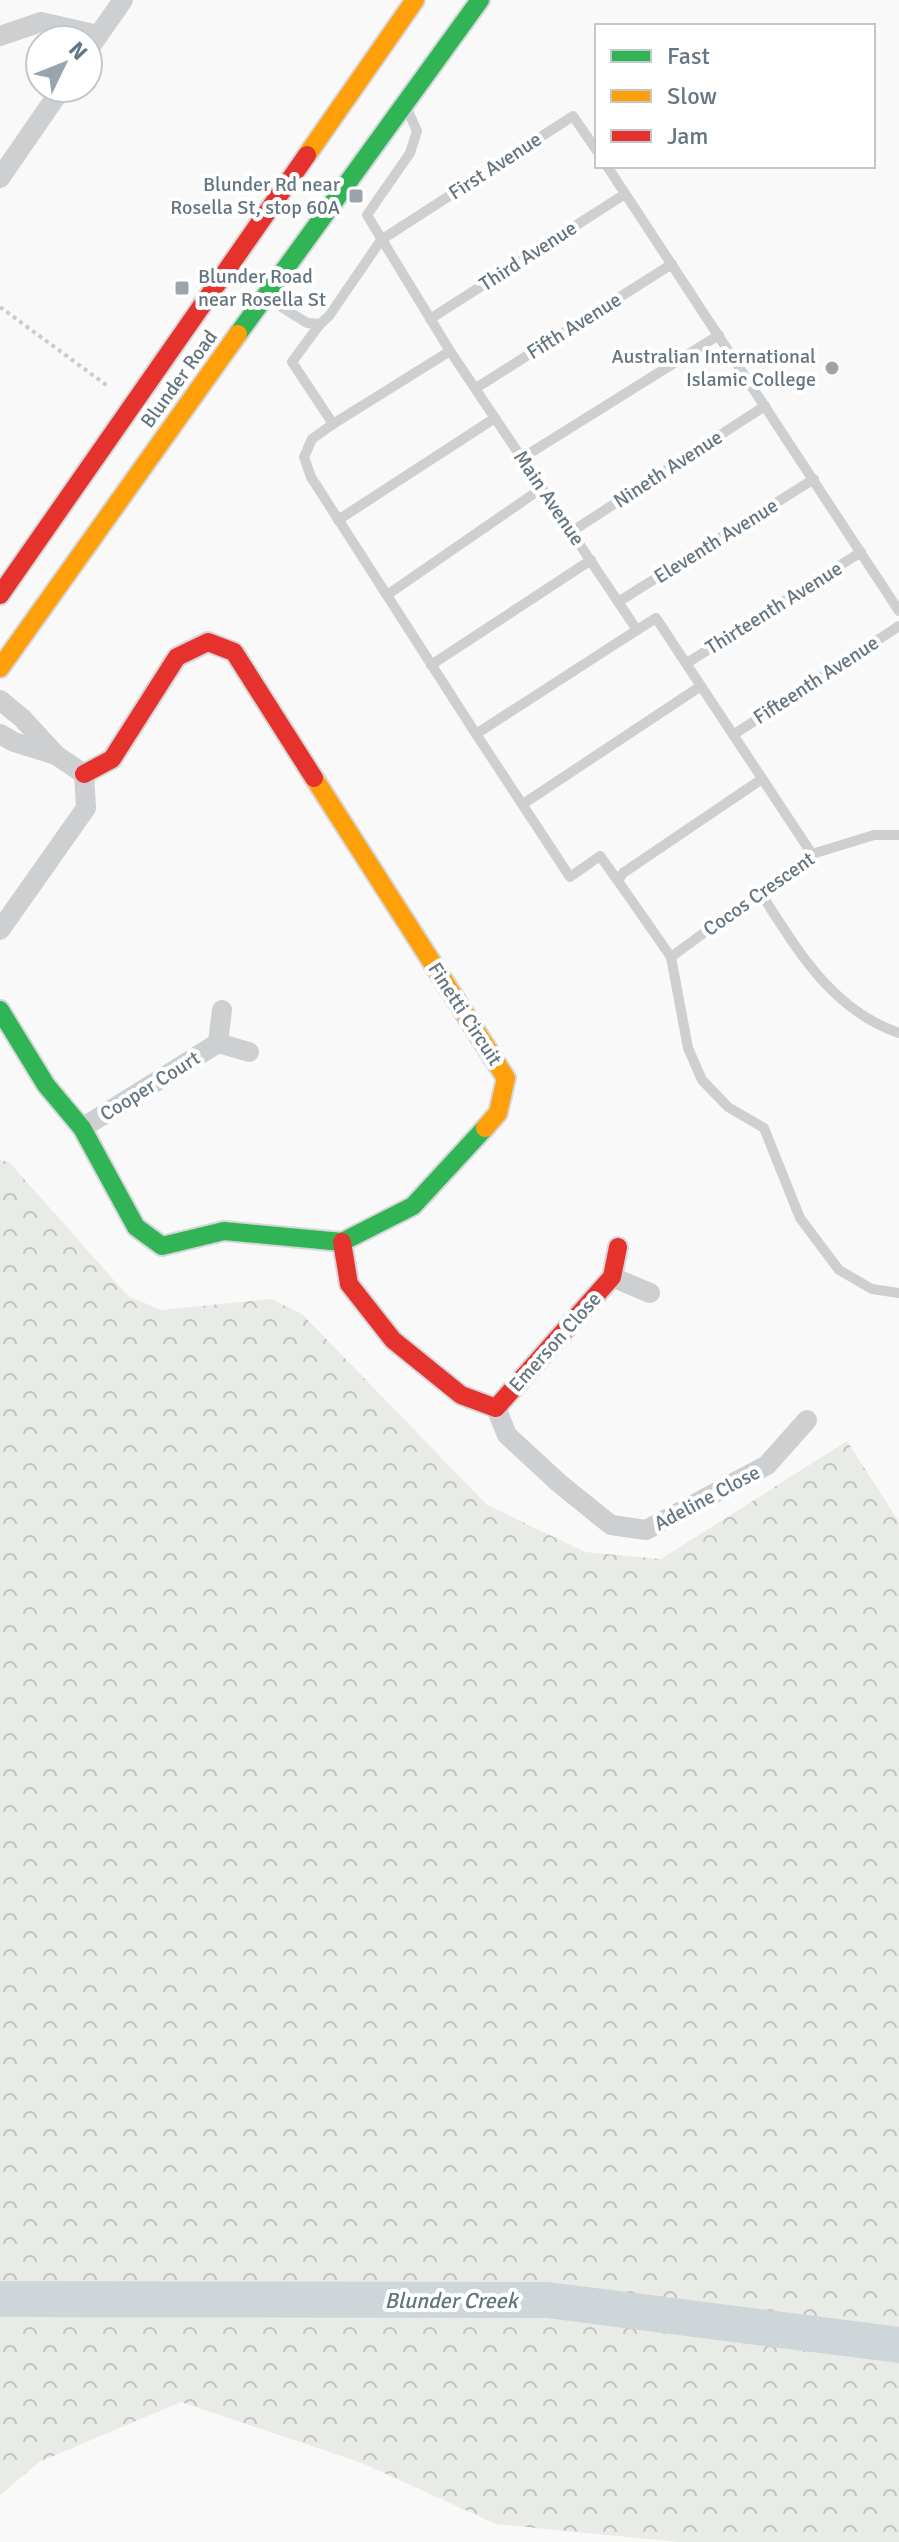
<svg xmlns="http://www.w3.org/2000/svg" width="899" height="2542" viewBox="0 0 899 2542" font-family="Signika,sans-serif">
	<defs>
		<pattern id="forest-crowns" width="20" height="18" patternUnits="userSpaceOnUse" patternTransform="scale(2)"><rect width="20" height="18" fill="#e8ebe6"/><path d="M2 6a3 3 0 1 1 6 0M12 15a3 3 0 1 1 6 0" fill="none" stroke="#c0c3c0"/></pattern>
	</defs>
	<rect width="100%" height="100%" fill="#f9f9f9"/>
	<path fill="url(#forest-crowns)" d="M 0,1160 L 9,1162 L 128,1296 L 161,1310 L 271,1299 L 302,1314 L 487,1505 L 585,1552 L 661,1559 L 847,1441 L 899,1522 L 899,2542 L 679,2542 L 496,2524 L 362,2463 L 181,2402 L 39,2462 L 0,2495 Z"/>
	<g fill="none" stroke-linecap="round" stroke-linejoin="round">
		<path stroke="#ced6d9" stroke-width="36" d="M 0,2299 L 547,2300 L 899,2345"/>
		<g stroke="#d5d6d7" stroke-width="22">
			<g id="fast">
				<path d="M 238,334 L 480,0"/>
				<path d="M 0,1010 L 46,1085 L 82,1128 L 136,1227 L 162,1246 L 224,1231 L 342,1242 L 413,1206 L 485,1128"/>
			</g>
		</g>
		<g stroke="#d5d6d7" stroke-width="22">
			<g id="slow">
				<path d="M 307,155 L 415,0"/>
				<path d="M 0,668 L 238,334"/>
				<path d="M 314,778 L 506,1078 L 498,1113 L 485,1128"/>
			</g>
		</g>
		<g stroke="#d5d6d7" stroke-width="22">
			<g id="jam">
				<path d="M 0,595 L 307,155"/>
				<path d="M 84,774 L 112,759 L 177,657 L 208,642 L 234,652 L 314,778"/>
				<path d="M 342,1242 L 349,1284 L 393,1340 L 461,1395 L 496,1408 L 612,1277 L 618,1247"/>
			</g>
		</g>
		<path stroke="#cbcccd" stroke-width="4" stroke-dasharray="4 4" stroke-linecap="butt" d="M 0,307 L 109,387"/>
		<g stroke="#cecfd0" stroke-width="10">
			<path d="M 407,109 L 417,131 L 410,153 L 367,215 L 450,351 L 637,630 L 656,618 L 812,854"/>
			<path d="M 607,166 L 899,611"/>
			<path d="M 269,299 L 307,323 L 320,324 L 329,316 L 381,240 L 573,116 L 597,151"/>
			<path d="M 430,319 L 625,194"/>
			<path d="M 320,324 L 292,362 L 333,424 L 450,351"/>
			<path d="M 476,388 L 672,264"/>
			<path d="M 333,424 L 312,439 L 304,457 L 311,477 L 476,734"/>
			<path d="M 522,458 L 719,335"/>
			<path d="M 338,520 L 495,418"/>
			<path d="M 571,532 L 765,406"/>
			<path d="M 387,595 L 542,488"/>
			<path d="M 618,602 L 814,479"/>
			<path d="M 687,663 L 861,552"/>
			<path d="M 431,665 L 591,560"/>
			<path d="M 733,735 L 899,626"/>
			<path d="M 762,779 L 623,873 L 618,881 L 671,957 L 688,1048 L 702,1080 L 728,1107 L 764,1128 L 800,1218 L 839,1270 L 872,1289 L 899,1293"/>
			<path d="M 523,804 L 701,686"/>
			<path d="M 618,881 L 600,856 L 570,877 L 476,734 L 637,630"/>
			<path d="M 760,892 C 797,949 831,1010 899,1033"/>
			<path d="M 671,957 L 812,854 L 874,835 L 899,835"/>
		</g>
		<g stroke="#cecfd0" stroke-width="20">
			<path d="M 0,36 L 41,22 L 98,35"/>
			<path d="M 88,50 L 123,0"/>
			<path d="M 0,178 L 62,88"/>
			<path d="M 0,700 L 22,718 L 56,755 L 84,774 L 86,808 L 0,930"/>
			<path d="M 0,734 L 14,742 L 56,755"/>
			<path d="M 218,1043 L 222,1010"/>
			<path d="M 82,1128 L 218,1043 L 249,1052"/>
			<path d="M 612,1277 L 650,1293"/>
			<path d="M 496,1408 L 507,1435 L 560,1484 L 611,1525 L 646,1530 L 767,1465 L 807,1420"/>
		</g>
		<use href="#fast" stroke="#30b455" stroke-width="18"/>
		<use href="#slow" stroke="#ff9f0a" stroke-width="18"/>
		<use href="#jam" stroke="#e5322d" stroke-width="18"/>
	</g>
	<g fill="#99a4ac" stroke="#fff" stroke-width="3">
		<rect x="348" y="188" width="16" height="16" rx="4"/>
		<rect x="174" y="280" width="16" height="16" rx="4"/>
		<circle cx="832" cy="368" r="8"/>
	</g>
	<g text-anchor="middle" dominant-baseline="central" stroke-width="8" stroke-linejoin="round" paint-order="stroke">
		<g font-size="20" fill="#657683" stroke="#fff">
			<text transform="translate(495 166) rotate(-33)">First Avenue</text>
			<text transform="translate(528 256) rotate(-33)">Third Avenue</text>
			<text transform="translate(574 326) rotate(-32)">Fifth Avenue</text>
			<text transform="translate(179 379) rotate(-54)">Blunder Road</text>
			<text transform="translate(668 469) rotate(-33)">Nineth Avenue</text>
			<text transform="translate(549 498) rotate(56)">Main Avenue</text>
			<text transform="translate(716 541) rotate(-32)">Eleventh Avenue</text>
			<text transform="translate(774 608) rotate(-32)">Thirteenth Avenue</text>
			<text transform="translate(816 680) rotate(-33)">Fifteenth Avenue</text>
			<text transform="translate(759 894) rotate(-35)">Cocos Crescent</text>
			<text transform="translate(465 1014) rotate(57)">Finetti Circuit</text>
			<text transform="translate(150 1086) rotate(-32)">Cooper Court</text>
			<text transform="translate(555 1342) rotate(-48)">Emerson Close</text>
			<text transform="translate(707 1498) rotate(-28)">Adeline Close</text>
		</g>
		<g font-size="20" fill="#657683" stroke="#fff" text-anchor="end">
			<text x="340" y="184">Blunder Rd near<tspan x="340" dy="23">Rosella St, stop 60A</tspan></text>
			<text x="198" y="276" text-anchor="start">Blunder Road<tspan x="198" dy="23">near Rosella St</tspan></text>
			<text x="816" y="356">Australian International<tspan x="816" dy="23">Islamic College</tspan></text>
		</g>
		<g font-size="22" font-style="italic" fill="#60757c" stroke="#fff">
			<text x="451" y="2300">Blunder Creek</text>
		</g>
	</g>
	<rect x="595" y="24" width="280" height="144" fill="#ffffff" stroke="#c1c8cd" stroke-width="2"/>
	<rect x="611" y="50" width="40" height="12" fill="#30b455" stroke="#c1c8cd" stroke-width="2"/>
	<text x="667" y="64" font-size="24" fill="#657683">Fast</text>
	<rect x="611" y="90" width="40" height="12" fill="#ff9f0a" stroke="#c1c8cd" stroke-width="2"/>
	<text x="667" y="104" font-size="24" fill="#657683">Slow</text>
	<rect x="611" y="130" width="40" height="12" fill="#e5322d" stroke="#c1c8cd" stroke-width="2"/>
	<text x="667" y="144" font-size="24" fill="#657683">Jam</text>
	<g transform="translate(64 64) rotate(47)"><circle r="38" fill="#ffffff" stroke="#c1c8cd" stroke-width="2"/>
	<path d="M0-6L14 30L0 20L-14 30Z" fill="#99a4ac"/>
	<text y="-12" font-size="22" font-weight="bold" text-anchor="middle" fill="#657683">N</text>
	</g>
</svg>
